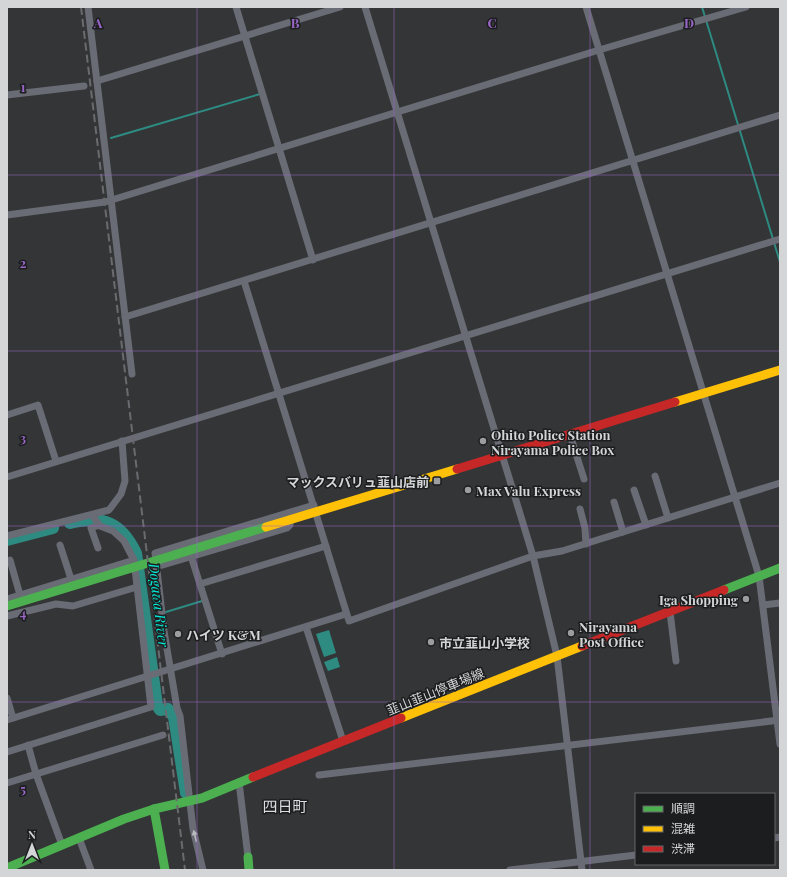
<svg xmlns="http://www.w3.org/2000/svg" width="787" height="877" viewBox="0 0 787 877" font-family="'Playfair Display','Noto Sans JP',serif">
	<rect width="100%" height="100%" fill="#333537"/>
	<g fill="#2e8b82">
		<path d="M 329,630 L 336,653 L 324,657 L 316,634 Z"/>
		<path d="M 337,657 L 340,667 L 328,671 L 324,662 Z"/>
	</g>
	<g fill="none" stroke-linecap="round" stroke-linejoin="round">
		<g stroke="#2e8b82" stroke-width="2">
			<path d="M 702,7 L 780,262"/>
			<path d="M 111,138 L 260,94"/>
			<path d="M 166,612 L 202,601"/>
		</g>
		<g stroke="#2e8b82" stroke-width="12">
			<path d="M 70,523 C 103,515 121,522 136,553 L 157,705 L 160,710 L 168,709 L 174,717 L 186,793"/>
			<path d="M 7,540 L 53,528"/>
		</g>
		<g stroke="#696b75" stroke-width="7">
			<path d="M 88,7 L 132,374"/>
			<path d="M 236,7 L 313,260"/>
			<path d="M 365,7 L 533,556 L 557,656 L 582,870"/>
			<path d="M 586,7 L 759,576 L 780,744"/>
			<path d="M 97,81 L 340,7"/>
			<path d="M 7,95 L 84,86"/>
			<path d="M 7,215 L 105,202 L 599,50 L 746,7"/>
			<path d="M 244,281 L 349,621 L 533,556 L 562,551 L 780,483"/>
			<path d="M 125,317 L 780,115"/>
			<path d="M 7,415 L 38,405 L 56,461"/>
			<path d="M 570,435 L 584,479"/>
			<path d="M 655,476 L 668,518"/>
			<path d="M 7,477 L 780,239"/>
			<path d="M 634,490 L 646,525"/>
			<path d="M 614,502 L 623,532"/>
			<path d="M 580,509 L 585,528 L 586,544"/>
			<path d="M 7,536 L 109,510 L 121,494 L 125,481 L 122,441"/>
			<path d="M 60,545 L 71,579"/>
			<path d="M 98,548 L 91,528 L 99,525"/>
			<path d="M 191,556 L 222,654"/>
			<path d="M 10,560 L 20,595"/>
			<path d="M 156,567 L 287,528 L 290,525 L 290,521"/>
			<path d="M 200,584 L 326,546"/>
			<path d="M 7,599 L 134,560"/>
			<path d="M 763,605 L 780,603"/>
			<path d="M 670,612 L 676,661"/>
			<path d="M 7,616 L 56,604 L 73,606 L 137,587"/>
			<path d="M 306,627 L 343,741"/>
			<path d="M 7,698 L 13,718"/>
			<path d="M 7,720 L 346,614"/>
			<path d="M 28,745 L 36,774 L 62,845"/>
			<path d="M 7,752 L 151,707 L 134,560 L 124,541 L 113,531 L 100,526 L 92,515"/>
			<path d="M 319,775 L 780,720"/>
			<path d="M 239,782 L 248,857"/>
			<path d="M 7,783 L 163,735"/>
			<path d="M 79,838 L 91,870"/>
			<path d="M 774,838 L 780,837"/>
			<path d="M 203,870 L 193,829 L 180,716 L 177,708 L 164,631 L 155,553 L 314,505"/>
			<path d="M 510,870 L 636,855"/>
		</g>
		<g stroke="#4caf50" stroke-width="9">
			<path d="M 724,590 L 780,568"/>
			<path d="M 7,606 L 266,527"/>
			<path d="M 248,857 L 249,870"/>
			<path d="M 7,868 L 124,819 L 154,809"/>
			<path d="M 165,870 L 154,809 L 202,798 L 253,777"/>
		</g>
		<g stroke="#ffc107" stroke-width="9">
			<path d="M 675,402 L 780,370"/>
			<path d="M 266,527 L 457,469"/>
			<path d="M 401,718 L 582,646"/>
		</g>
		<g stroke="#c62828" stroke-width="9">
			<path d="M 457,469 L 675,402"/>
			<path d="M 582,646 L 724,590"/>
			<path d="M 253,777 L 401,718"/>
		</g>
		<path stroke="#696b6f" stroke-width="2" stroke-dasharray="8 4" stroke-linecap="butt" d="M 81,7 L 185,870"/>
	</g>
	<defs><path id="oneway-solid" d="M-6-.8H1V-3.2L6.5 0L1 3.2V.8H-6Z"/></defs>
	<use fill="#b8babe" href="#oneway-solid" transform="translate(195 836) rotate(-104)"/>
	<path fill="none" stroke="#9a67c7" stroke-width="1" stroke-opacity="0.55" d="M 197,7 L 197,870M 394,7 L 394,870M 590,7 L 590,870M 7,175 L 780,175M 7,351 L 780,351M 7,526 L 780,526M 7,702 L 780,702"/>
	<g fill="#9b9d9e" stroke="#1b1d1e" stroke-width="1.5">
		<circle cx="483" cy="441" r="4"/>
		<rect x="433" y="477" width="8" height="8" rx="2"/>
		<circle cx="468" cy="490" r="4"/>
		<circle cx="746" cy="599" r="4"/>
		<circle cx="571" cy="633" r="4"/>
		<circle cx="178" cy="634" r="4"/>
		<circle cx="431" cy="642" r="4"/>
	</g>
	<g text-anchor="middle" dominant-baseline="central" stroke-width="3" stroke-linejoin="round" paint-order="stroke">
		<g font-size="13" font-weight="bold" fill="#d3d5d6" stroke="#1b1d1e" text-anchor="start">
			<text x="491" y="434">Ohito Police Station<tspan x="491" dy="15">Nirayama Police Box</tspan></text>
			<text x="429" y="481" text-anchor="end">マックスバリュ韮山店前</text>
			<text x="476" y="490">Max Valu Express</text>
			<text x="738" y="599" text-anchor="end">Iga Shopping</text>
			<text x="579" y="626">Nirayama<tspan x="579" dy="15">Post Office</tspan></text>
			<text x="186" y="634">ハイツ K&amp;M</text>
			<text x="439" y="642">市立韮山小学校</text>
		</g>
		<g font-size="13" fill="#d3d5d6" stroke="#1b1d1e">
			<text transform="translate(435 691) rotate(-22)">韮山韮山停車場線</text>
		</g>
		<g font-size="14" font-style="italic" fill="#05e8d5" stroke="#1b1d1e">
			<text transform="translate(159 605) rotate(83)">Dogawa River</text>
		</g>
		<g font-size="15" fill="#dadde1" stroke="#1b1d1e">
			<text x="285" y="806">四日町</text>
		</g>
	</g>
	<g font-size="13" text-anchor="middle" font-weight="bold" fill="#9a67c7" stroke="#1b1d1e" stroke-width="3" stroke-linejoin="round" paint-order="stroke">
		<text x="98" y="28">A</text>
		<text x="295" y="28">B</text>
		<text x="492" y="28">C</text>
		<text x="689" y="28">D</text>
		<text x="23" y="92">1</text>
		<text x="23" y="268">2</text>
		<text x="23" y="443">3</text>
		<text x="23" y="618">4</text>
		<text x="23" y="794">5</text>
	</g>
	<rect width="787" height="877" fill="none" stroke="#d3d5d6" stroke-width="16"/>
	<rect x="635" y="793" width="140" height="72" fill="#1b1d1e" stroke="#656768"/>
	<rect x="643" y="806" width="20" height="6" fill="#4caf50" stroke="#656768"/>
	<text x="671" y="813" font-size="12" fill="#d3d5d6">順調</text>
	<rect x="643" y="826" width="20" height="6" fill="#ffc107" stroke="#656768"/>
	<text x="671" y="833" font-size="12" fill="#d3d5d6">混雑</text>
	<rect x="643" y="846" width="20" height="6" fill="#c62828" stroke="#656768"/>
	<text x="671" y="853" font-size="12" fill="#d3d5d6">渋滞</text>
	<g transform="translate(32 845)" stroke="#1b1d1e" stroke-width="3" paint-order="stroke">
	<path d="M0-3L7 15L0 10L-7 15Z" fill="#d3d5d6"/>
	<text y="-6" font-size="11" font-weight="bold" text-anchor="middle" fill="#d3d5d6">N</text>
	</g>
</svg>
